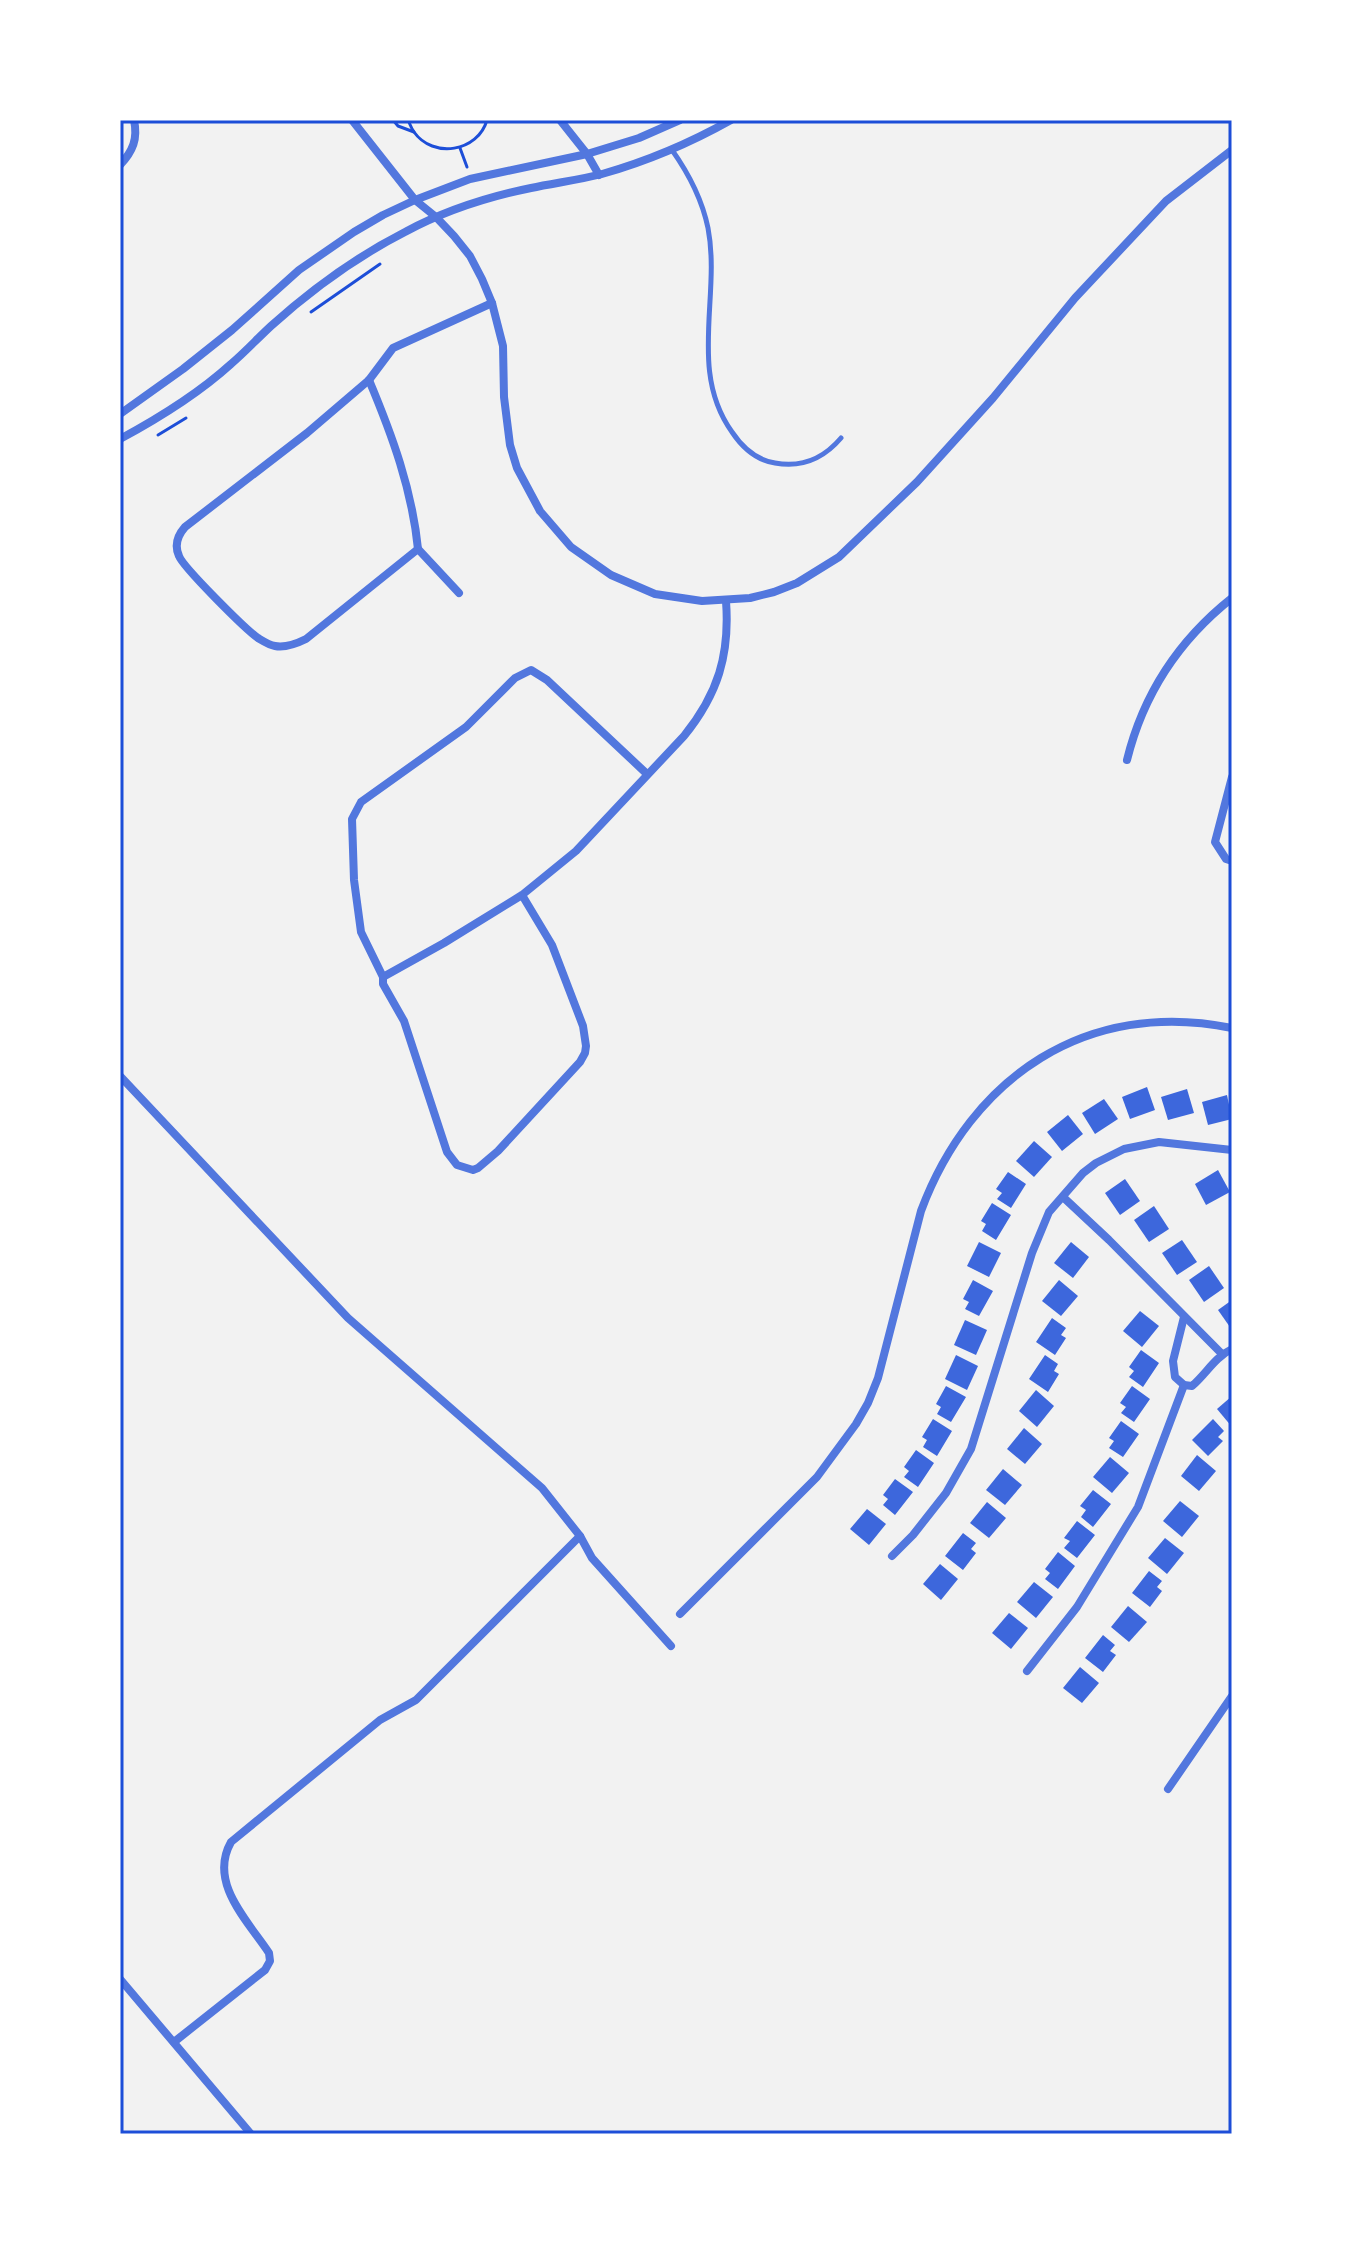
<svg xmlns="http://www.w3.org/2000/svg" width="1352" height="2254" viewBox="0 0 1352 2254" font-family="Georgia,serif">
	<rect width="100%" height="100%" fill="#f2f2f2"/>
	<g fill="#3d67dc">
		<path d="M 1147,1087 L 1155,1110 L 1130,1119 L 1122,1097 Z"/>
		<path d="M 1187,1089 L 1194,1113 L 1168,1120 L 1161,1097 Z"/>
		<path d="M 1227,1095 L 1232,1119 L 1208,1125 L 1202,1102 Z"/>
		<path d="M 1104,1099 L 1118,1119 L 1095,1134 L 1082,1113 Z"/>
		<path d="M 1068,1115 L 1083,1134 L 1062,1151 L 1047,1132 Z"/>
		<path d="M 1034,1141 L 1052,1157 L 1034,1177 L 1016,1161 Z"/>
		<path d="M 1218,1170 L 1230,1192 L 1206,1205 L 1195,1184 Z"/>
		<path d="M 1008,1172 L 1026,1184 L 1011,1208 L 997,1199 L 1002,1193 L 996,1189 Z"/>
		<path d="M 1125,1179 L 1140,1201 L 1120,1215 L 1105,1193 Z"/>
		<path d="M 992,1203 L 1011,1215 L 996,1240 L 982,1231 L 986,1224 L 981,1221 Z"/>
		<path d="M 1154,1206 L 1169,1229 L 1149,1242 L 1134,1220 Z"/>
		<path d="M 1182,1240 L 1197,1262 L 1177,1275 L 1162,1253 Z"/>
		<path d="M 979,1242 L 1001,1253 L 989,1277 L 967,1266 Z"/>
		<path d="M 1071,1242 L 1089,1257 L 1073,1278 L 1054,1263 Z"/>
		<path d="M 1209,1266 L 1224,1288 L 1204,1302 L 1189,1280 Z"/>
		<path d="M 973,1280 L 993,1291 L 979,1316 L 965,1309 L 969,1302 L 963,1299 Z"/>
		<path d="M 1059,1280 L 1078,1296 L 1061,1316 L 1042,1301 Z"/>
		<path d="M 1232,1300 L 1232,1330 L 1218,1310 Z"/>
		<path d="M 1140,1311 L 1159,1326 L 1142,1347 L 1123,1331 Z"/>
		<path d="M 1052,1318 L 1066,1328 L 1061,1335 L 1066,1338 L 1055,1355 L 1036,1342 Z"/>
		<path d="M 965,1320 L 987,1330 L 976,1355 L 954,1345 Z"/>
		<path d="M 1141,1350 L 1159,1363 L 1143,1387 L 1129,1377 L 1134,1371 L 1129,1367 Z"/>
		<path d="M 956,1355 L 978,1366 L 967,1390 L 945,1379 Z"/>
		<path d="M 1045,1355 L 1058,1364 L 1054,1371 L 1059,1374 L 1048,1392 L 1029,1379 Z"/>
		<path d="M 946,1386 L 966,1397 L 951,1422 L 937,1414 L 941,1407 L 936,1404 Z"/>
		<path d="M 1132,1386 L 1150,1399 L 1134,1422 L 1121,1413 L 1126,1407 L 1120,1403 Z"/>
		<path d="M 1036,1390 L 1054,1406 L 1037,1427 L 1019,1411 Z"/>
		<path d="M 1232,1396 L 1232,1427 L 1217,1409 Z"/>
		<path d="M 933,1419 L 952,1431 L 937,1456 L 923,1447 L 927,1440 L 922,1437 Z"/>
		<path d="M 1213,1419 L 1224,1431 L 1218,1437 L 1223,1441 L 1208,1456 L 1192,1440 Z"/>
		<path d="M 1121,1421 L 1139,1434 L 1123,1457 L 1109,1448 L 1114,1441 L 1109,1438 Z"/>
		<path d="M 1024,1428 L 1042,1444 L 1025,1464 L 1007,1449 Z"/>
		<path d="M 916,1450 L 934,1463 L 918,1487 L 904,1477 L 909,1471 L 904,1467 Z"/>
		<path d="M 1197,1455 L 1216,1471 L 1199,1491 L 1181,1476 Z"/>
		<path d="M 1110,1457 L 1129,1473 L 1112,1493 L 1093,1477 Z"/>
		<path d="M 1003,1469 L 1022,1485 L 1005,1505 L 986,1490 Z"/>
		<path d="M 895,1479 L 913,1492 L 895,1515 L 883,1505 L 888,1499 L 883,1495 Z"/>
		<path d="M 1093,1490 L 1111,1504 L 1093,1527 L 1081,1517 L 1086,1510 L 1080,1506 Z"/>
		<path d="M 1180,1501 L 1199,1516 L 1182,1537 L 1163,1521 Z"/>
		<path d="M 987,1502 L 1006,1518 L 989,1538 L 970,1523 Z"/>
		<path d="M 867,1509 L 886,1524 L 869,1545 L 850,1529 Z"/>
		<path d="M 1077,1521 L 1095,1535 L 1077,1558 L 1064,1548 L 1070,1541 L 1064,1538 Z"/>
		<path d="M 963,1533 L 976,1543 L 971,1549 L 976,1553 L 963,1570 L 945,1556 Z"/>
		<path d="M 1165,1538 L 1184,1553 L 1167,1574 L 1148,1558 Z"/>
		<path d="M 1058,1552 L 1075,1566 L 1058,1589 L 1045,1579 L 1050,1573 L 1045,1569 Z"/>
		<path d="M 940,1564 L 958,1579 L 941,1600 L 923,1584 Z"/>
		<path d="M 1149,1571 L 1162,1581 L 1157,1587 L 1162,1591 L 1150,1607 L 1132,1593 Z"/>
		<path d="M 1034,1582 L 1053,1597 L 1036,1618 L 1017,1602 Z"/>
		<path d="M 1128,1606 L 1147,1622 L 1129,1642 L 1111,1627 Z"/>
		<path d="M 1009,1613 L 1028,1628 L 1011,1649 L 992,1633 Z"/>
		<path d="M 1103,1635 L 1115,1645 L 1110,1651 L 1116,1655 L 1103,1672 L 1085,1658 Z"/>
		<path d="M 1080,1667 L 1099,1683 L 1082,1703 L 1063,1688 Z"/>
	</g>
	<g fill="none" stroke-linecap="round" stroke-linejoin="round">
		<g stroke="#1d4ed8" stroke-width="3">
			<path d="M 393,120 L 398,126 L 414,132"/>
			<path d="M 408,120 C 410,124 411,128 414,132 C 433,159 478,152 487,120"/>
			<path d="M 460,148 L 467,167"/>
			<path d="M 311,312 L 380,264"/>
			<path d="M 158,435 L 186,418"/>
		</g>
		<path stroke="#5277de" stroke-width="5" d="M 672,150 C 689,174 702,199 708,228 C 721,296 688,371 732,432 C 742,447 756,460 775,463 C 802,468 824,458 841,438"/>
		<g stroke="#5277de" stroke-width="8">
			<path d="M 352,120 L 415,200 L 436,217 L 454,236 L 470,256 L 482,279 L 492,303 L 503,346 L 504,397 L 510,445 L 517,468 L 540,511 L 571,547 L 611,575 L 655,594 L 702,601 L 750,598 L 774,592 L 797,583 L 839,557 L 917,482 L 993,398 L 1075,298 L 1166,201 L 1232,150"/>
			<path d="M 560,120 L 587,154 L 599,175"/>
			<path d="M 120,165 C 133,151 138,139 134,120"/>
			<path d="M 369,380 C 392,435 412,489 418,549"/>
			<path d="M 120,414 L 183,369 L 232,330 L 299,270 L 354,232 L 383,215 L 415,200 L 470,179 L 587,154 L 639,138 L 680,120"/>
			<path d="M 120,439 C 159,418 198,394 231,364 C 245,352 257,339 271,326 C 311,290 356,257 405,232 C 444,211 487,197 531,188 C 554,183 579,180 602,174 C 648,161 690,143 731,120"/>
			<path d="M 459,593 L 418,549 L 306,639 C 296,644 286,648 275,646 C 269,645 263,641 258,638 C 245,629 183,567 179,556 C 174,545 178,535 185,527 L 307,433 L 369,380 L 393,348 L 492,303"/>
			<path d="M 1127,760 C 1143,695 1179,640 1232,598"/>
			<path d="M 1232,777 L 1215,842 L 1226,859 L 1232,861"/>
			<path d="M 522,895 L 552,945 L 583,1026 L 586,1046 L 585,1053 L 580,1062 L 498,1151 L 478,1168 L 473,1170 L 457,1165 L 447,1152 L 404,1021 L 383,984 L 383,977 L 444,943 L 522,895 L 576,851 L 684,736 C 718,694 730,655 726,601"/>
			<path d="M 383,977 L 361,932 L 354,880 L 352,819 L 361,802 L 466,727 L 515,678 L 531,670 L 547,680 L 647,774"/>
			<path d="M 120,1076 L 348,1318 L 542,1488 L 580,1536 L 592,1558 L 671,1646"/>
			<path d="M 1063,1197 L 1109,1240 L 1222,1354"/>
			<path d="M 1184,1317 L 1173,1361 L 1175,1377 L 1184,1385 L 1192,1386 C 1206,1374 1215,1357 1232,1349"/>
			<path d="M 892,1556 L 913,1535 L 946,1493 L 971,1449 L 1032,1253 L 1049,1212 L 1083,1173 L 1096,1163 L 1124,1149 L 1159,1142 L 1232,1150"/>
			<path d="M 680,1614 L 817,1477 L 856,1424 L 868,1403 L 878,1378 L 921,1211 C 971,1077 1087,998 1232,1028"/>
			<path d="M 1027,1671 L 1077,1607 L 1138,1507 L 1184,1385"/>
			<path d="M 1168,1789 L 1232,1696"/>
			<path d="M 120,1979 L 251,2134"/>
			<path d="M 174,2042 L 265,1970 L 270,1961 L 269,1953 C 248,1921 208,1883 231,1842 L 380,1720 L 416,1700 L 580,1536"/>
		</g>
	</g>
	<rect width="1352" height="2254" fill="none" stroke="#ffffff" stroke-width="244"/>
	<rect x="122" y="122" width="1108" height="2010" fill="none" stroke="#1d4ed8" stroke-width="3"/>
</svg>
